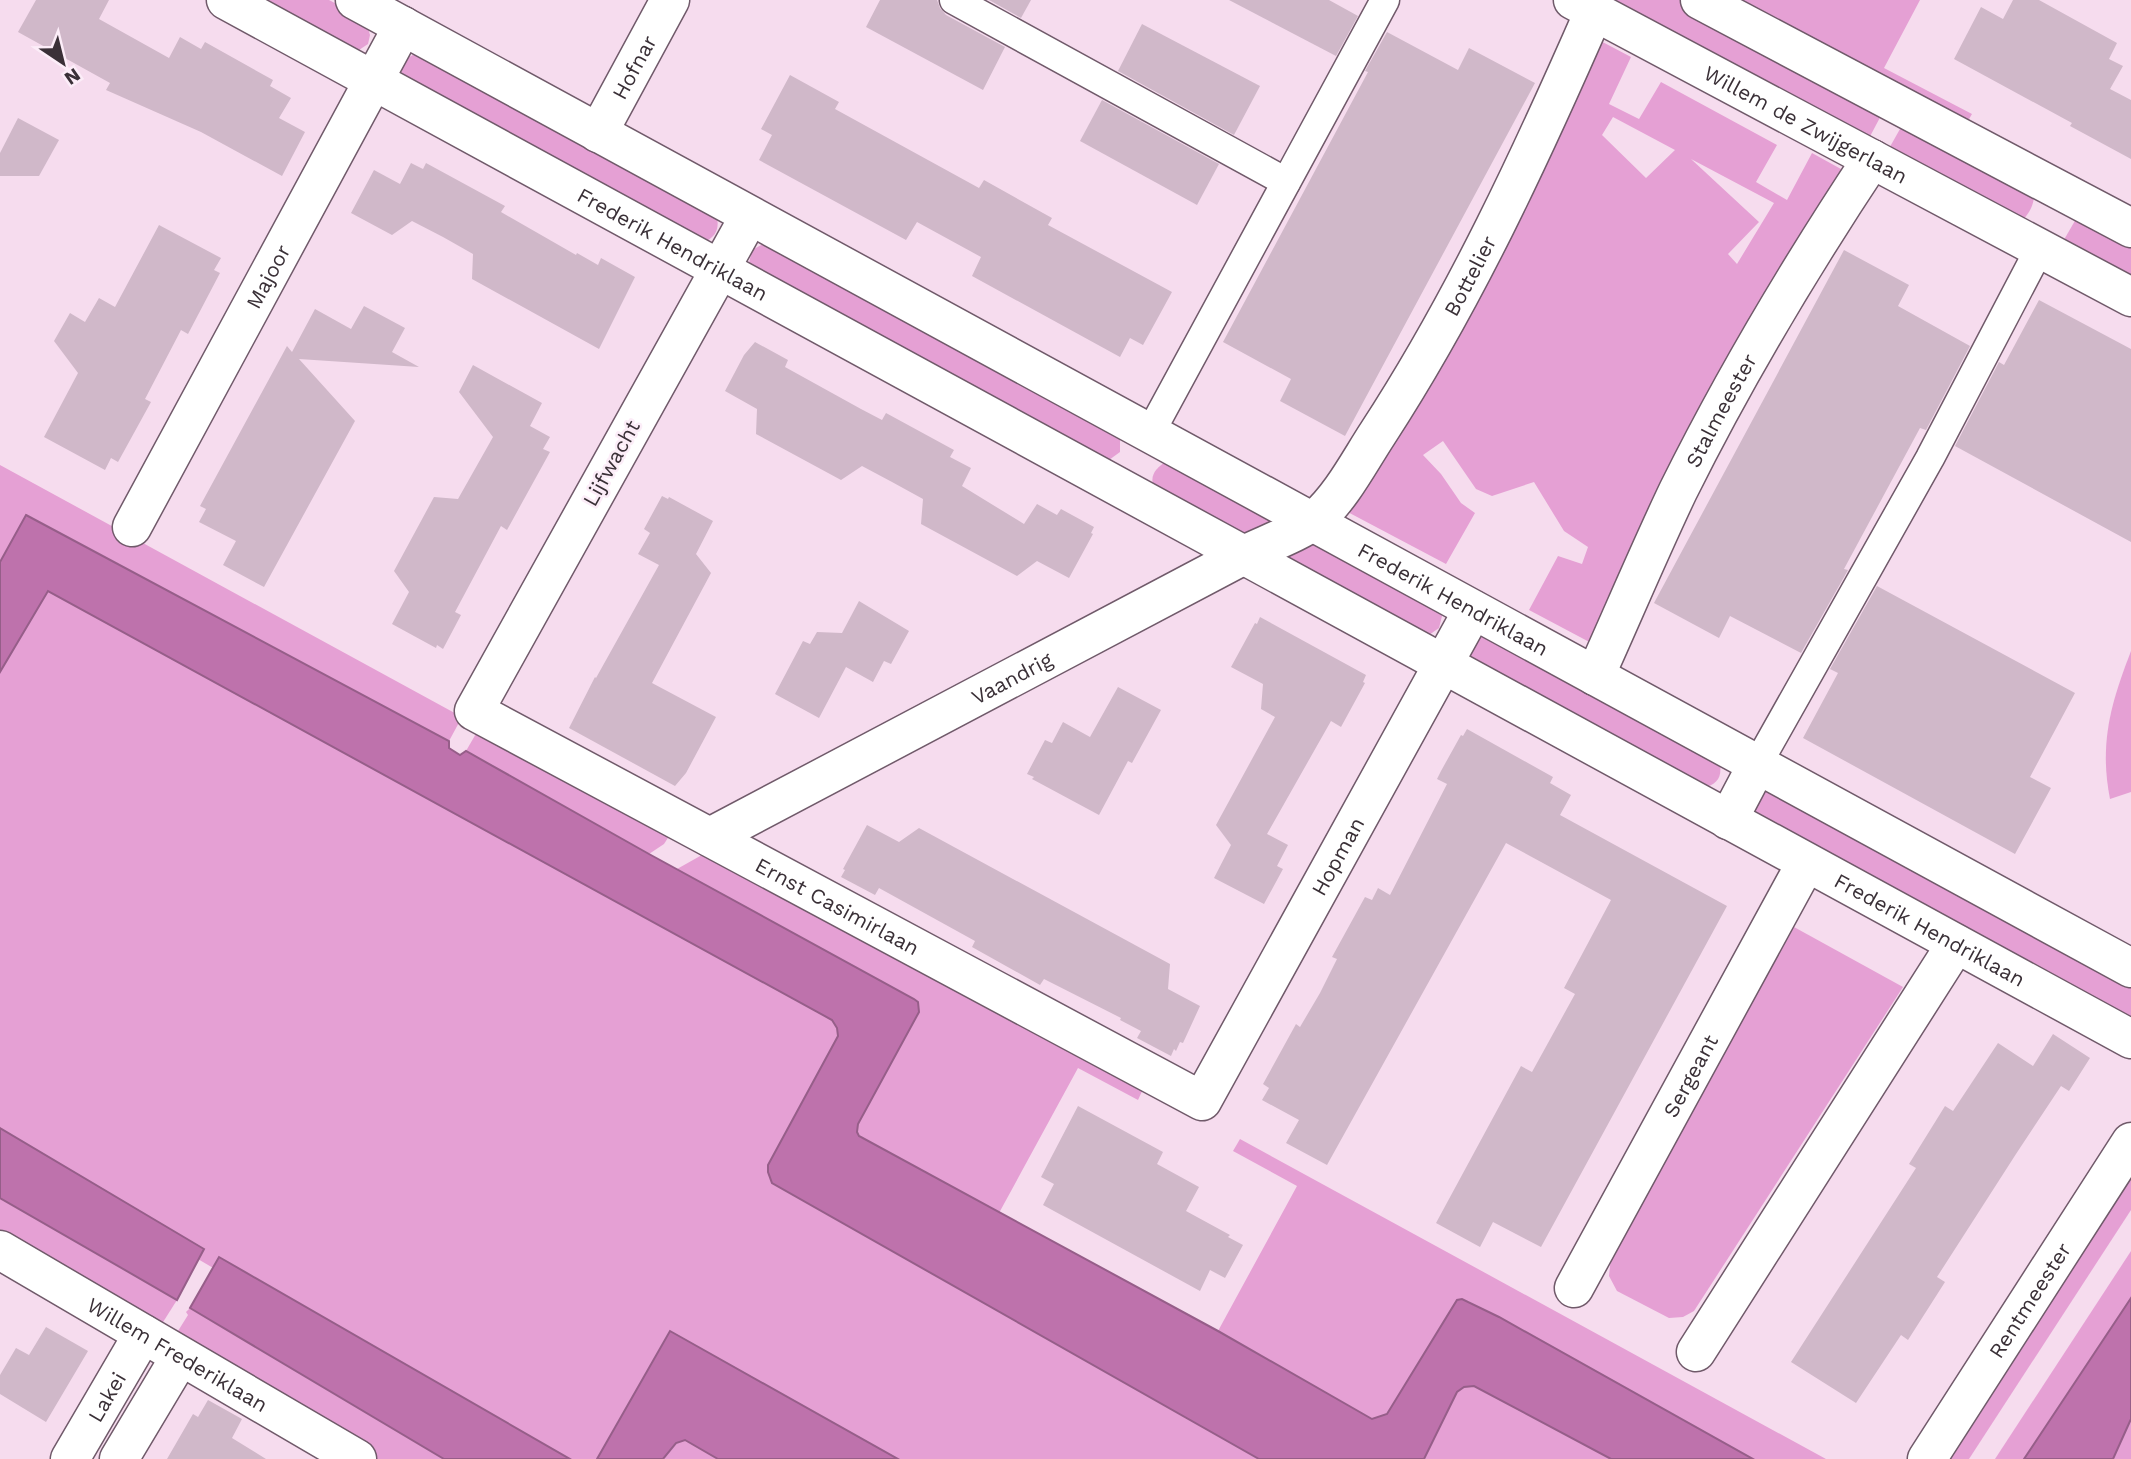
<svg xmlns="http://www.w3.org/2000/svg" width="2131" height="1459" viewBox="0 0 2131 1459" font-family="'Work Sans',sans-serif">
	<rect width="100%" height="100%" fill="#f6dcee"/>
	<g fill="#e5a0d4" fill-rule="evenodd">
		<path d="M 248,0 L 329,0 L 359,16 L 367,25 L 370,35 L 368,44 L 353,54 Z"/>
		<path d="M 1615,0 L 1680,0 L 1885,108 L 1866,144 L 1611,7 Z"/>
		<path d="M 1730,0 L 1920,0 L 1884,68 L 1972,114 L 1965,126 Z"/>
		<path d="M 1595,38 L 1631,57 L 1609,104 L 1639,119 L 1661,82 L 1777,145 L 1756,182 L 1787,200 L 1812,153 L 1850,174 L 1595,645 L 1529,610 L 1558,556 L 1582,564 L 1588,547 L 1564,531 L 1534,482 L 1492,496 L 1476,489 L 1443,441 L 1423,455 L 1441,474 L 1461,503 L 1475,513 L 1446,564 L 1342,509 ZM 1613,117 L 1675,150 L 1646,178 L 1602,135 ZM 1691,159 L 1774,203 L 1737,264 L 1728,254 L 1759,222 Z"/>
		<path d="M 418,53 L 716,214 C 720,227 717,236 705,242 L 402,80 C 400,65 403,58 418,53 Z"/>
		<path d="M 1905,120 L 2034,195 C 2034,205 2029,213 2023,220 L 1886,154 Z"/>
		<path d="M 2076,219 L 2131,240 L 2131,286 L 2065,244 L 2065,238 Z"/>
		<path d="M 767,242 L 1120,436 L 1120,452 L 1109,460 L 752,270 L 749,263 L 752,250 Z"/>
		<path d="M 1167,461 L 1284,521 L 1243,541 L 1154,488 C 1149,475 1156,468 1167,461 Z"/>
		<path d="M 0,465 L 462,717 L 449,741 L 27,515 L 0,562 Z"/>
		<path d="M 1308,534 L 1440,609 L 1442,616 L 1439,628 L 1429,635 L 1267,555 Z"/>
		<path d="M 39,557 L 869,999 L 788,1142 L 1354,1459 L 865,1459 L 678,1349 L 609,1459 L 539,1459 L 0,1143 L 0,636 Z"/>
		<path d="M 1485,633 L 1720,764 C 1722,778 1717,784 1703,788 L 1473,665 L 1467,651 L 1477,635 Z"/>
		<path d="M 2131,651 L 2131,792 L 2110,799 C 2099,743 2111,703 2131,651 Z"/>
		<path d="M 481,725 L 673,830 L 664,844 L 649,854 L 466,751 Z"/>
		<path d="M 1758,785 L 2131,981 L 2131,1025 L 1757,822 L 1746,802 Z"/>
		<path d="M 709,851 L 1144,1087 L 1138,1100 L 1078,1068 L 999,1213 L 864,1140 L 857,1132 L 858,1124 L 919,1012 L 677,869 Z"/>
		<path d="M 1794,927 L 1903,987 L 1694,1311 L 1683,1317 L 1669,1318 L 1617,1291 L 1609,1276 L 1611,1256 Z"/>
		<path d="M 1240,1139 L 1826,1459 L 1753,1459 L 1468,1301 L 1387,1414 L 1372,1419 L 1218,1331 L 1297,1186 L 1233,1151 Z"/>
		<path d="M 2131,1178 L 2131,1210 L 1969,1459 L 1951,1459 Z"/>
		<path d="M 0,1198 L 177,1300 L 158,1330 L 0,1236 Z"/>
		<path d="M 2131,1251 L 2131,1298 L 2024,1459 L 1995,1459 Z"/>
		<path d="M 190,1308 L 444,1459 L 375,1459 L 173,1339 L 188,1315 L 186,1312 Z"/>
		<path d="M 1454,1330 L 1688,1459 L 1382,1459 Z"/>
		<path d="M 2131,1419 L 2131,1459 L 2113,1459 Z"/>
		<path d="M 685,1440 L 718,1459 L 663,1459 L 677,1443 Z"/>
	</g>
	<g fill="#be72ac" stroke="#965e89" stroke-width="2">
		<path d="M 26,515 L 449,741 L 449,748 L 460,755 L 466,751 L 649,854 L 914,999 L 918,1002 L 919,1012 L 858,1124 L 857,1132 L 859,1136 L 1218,1331 L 1372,1419 L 1387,1414 L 1457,1300 L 1462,1299 L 1499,1317 L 1753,1459 L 1611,1459 L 1474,1386 L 1464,1387 L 1457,1392 L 1424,1459 L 1259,1459 L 772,1183 L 768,1172 L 768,1165 L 838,1036 L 837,1028 L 832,1020 L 48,591 L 0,672 L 0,562 Z"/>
		<path d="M 0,1128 L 204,1249 L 177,1300 L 0,1198 Z"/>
		<path d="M 219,1257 L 570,1459 L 444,1459 L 190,1308 Z"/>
		<path d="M 2131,1298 L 2131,1419 L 2113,1459 L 2024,1459 Z"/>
		<path d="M 670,1331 L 898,1459 L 718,1459 L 685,1440 L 676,1443 L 663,1459 L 597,1459 Z"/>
	</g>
	<g fill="#d0b8c9">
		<path d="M 36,0 L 109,0 L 99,19 L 169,58 L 180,37 L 201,49 L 205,42 L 273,80 L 270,86 L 291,98 L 279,118 L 305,132 L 282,176 L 201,132 L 106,90 L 110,83 L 18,32 Z"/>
		<path d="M 880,0 L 937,0 L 940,8 L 946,15 L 1005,47 L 983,90 L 866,27 Z"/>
		<path d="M 989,0 L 1031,0 L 1021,18 Z"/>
		<path d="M 1229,0 L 1329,0 L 1358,16 L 1336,56 Z"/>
		<path d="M 2013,0 L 2039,0 L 2117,43 L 2109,59 L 2123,66 L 2110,89 L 2131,100 L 2131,159 L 2070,126 L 2072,123 L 1954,59 L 1981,7 L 2003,19 Z"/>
		<path d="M 1142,24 L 1260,86 L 1234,135 L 1118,71 Z"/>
		<path d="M 1387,32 L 1458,70 L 1469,48 L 1535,83 L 1345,436 L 1280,401 L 1291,379 L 1223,342 L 1368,72 L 1365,71 Z"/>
		<path d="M 790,75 L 839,102 L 835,109 L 979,188 L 984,180 L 1052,218 L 1048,225 L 1172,292 L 1143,345 L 1130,338 L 1120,357 L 972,276 L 981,257 L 917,222 L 906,240 L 759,160 L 772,135 L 761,129 Z"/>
		<path d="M 1102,100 L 1219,164 L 1197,205 L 1080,141 Z"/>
		<path d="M 18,118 L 59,140 L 39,176 L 0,176 L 0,153 Z"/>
		<path d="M 411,163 L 423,169 L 426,163 L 505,206 L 501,212 L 576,255 L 577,253 L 598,265 L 601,258 L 635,277 L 599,349 L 472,279 L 473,254 L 443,237 L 412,221 L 392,235 L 351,213 L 374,170 L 400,184 Z"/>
		<path d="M 159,225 L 221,258 L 214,270 L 220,273 L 188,334 L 181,330 L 145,399 L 151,402 L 118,462 L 111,458 L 105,470 L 44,437 L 78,373 L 54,341 L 70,313 L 85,322 L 99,298 L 115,307 Z"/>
		<path d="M 1844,250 L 1909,285 L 1898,306 L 1970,346 L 1926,430 L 1920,428 L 1844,569 L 1848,570 L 1801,653 L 1730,616 L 1719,638 L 1654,603 Z"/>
		<path d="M 2039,300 L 2131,349 L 2131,542 L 1955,446 L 1999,362 L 2004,365 Z"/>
		<path d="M 364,306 L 405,328 L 392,352 L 419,367 L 299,359 L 355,421 L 264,587 L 223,565 L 236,541 L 199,522 L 206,509 L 200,506 L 287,346 L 292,352 L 315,309 L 351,329 Z"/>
		<path d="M 755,342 L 788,360 L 785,367 L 861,409 L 882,420 L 886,413 L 954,450 L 950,457 L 971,468 L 962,486 L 1024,524 L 1037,504 L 1057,515 L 1061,509 L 1094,527 L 1091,533 L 1093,534 L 1069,578 L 1037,561 L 1017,576 L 921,524 L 923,499 L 892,482 L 862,466 L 841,480 L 756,434 L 757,409 L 725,391 L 744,355 Z"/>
		<path d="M 473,365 L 542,403 L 530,426 L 550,437 L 543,449 L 550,452 L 507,530 L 501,526 L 455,612 L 461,615 L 443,649 L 437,645 L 436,648 L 392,624 L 409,592 L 394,571 L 434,497 L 458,499 L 493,437 L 459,392 Z"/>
		<path d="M 662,496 L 668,499 L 669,497 L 713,521 L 696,554 L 711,573 L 652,683 L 716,717 L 686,773 L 675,786 L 569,728 L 595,677 L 596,678 L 659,565 L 638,554 L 650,533 L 644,529 Z"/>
		<path d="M 1877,586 L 2075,693 L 2030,777 L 2051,788 L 2015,854 L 1803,738 L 1838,673 L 1830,669 Z"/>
		<path d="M 859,601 L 909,631 L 891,664 L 884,661 L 873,682 L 846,667 L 819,718 L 775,694 L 803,641 L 810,644 L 817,632 L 842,633 Z"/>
		<path d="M 1260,617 L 1366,675 L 1363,682 L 1365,683 L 1341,727 L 1331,721 L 1267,834 L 1288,845 L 1277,866 L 1283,869 L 1264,904 L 1214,878 L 1231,845 L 1216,825 L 1275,717 L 1261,709 L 1263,684 L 1231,667 L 1255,623 L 1257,624 Z"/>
		<path d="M 1118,687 L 1161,710 L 1132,763 L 1128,761 L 1099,815 L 1032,779 L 1034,777 L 1027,774 L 1045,740 L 1052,743 L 1063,722 L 1090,737 Z"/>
		<path d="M 1467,729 L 1553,777 L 1550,783 L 1571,795 L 1560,815 L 1727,906 L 1541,1247 L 1493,1222 L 1480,1247 L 1436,1223 L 1521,1066 L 1532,1072 L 1575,994 L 1564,988 L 1611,900 L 1506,843 L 1327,1165 L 1286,1143 L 1299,1120 L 1262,1100 L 1269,1088 L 1263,1084 L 1296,1024 L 1300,1027 L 1320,993 L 1337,959 L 1332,957 L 1365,897 L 1372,900 L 1378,888 L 1390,895 L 1447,784 L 1437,779 L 1441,771 L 1461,735 L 1463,736 Z"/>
		<path d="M 867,825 L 899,842 L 919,828 L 1170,964 L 1168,989 L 1200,1006 L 1183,1043 L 1180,1042 L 1176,1051 L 1174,1049 L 1171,1056 L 1137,1038 L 1141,1031 L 1120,1020 L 1121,1018 L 1044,979 L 1040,985 L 972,947 L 975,941 L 879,888 L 875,895 L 841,877 L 845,870 L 843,869 Z"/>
		<path d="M 2053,1034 L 2090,1058 L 2069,1091 L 2061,1086 L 2016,1154 L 1937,1277 L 1945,1282 L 1908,1340 L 1901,1335 L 1856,1403 L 1791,1362 L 1916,1168 L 1909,1164 L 1945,1106 L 1953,1111 L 1998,1043 L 2033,1066 Z"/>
		<path d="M 1078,1106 L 1163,1152 L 1157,1164 L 1199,1187 L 1186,1211 L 1230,1235 L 1228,1237 L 1243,1245 L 1225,1278 L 1210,1270 L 1200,1291 L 1043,1205 L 1054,1184 L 1041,1177 Z"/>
		<path d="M 46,1327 L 88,1351 L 46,1422 L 0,1394 L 0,1375 L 16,1348 L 29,1355 Z"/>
		<path d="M 208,1400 L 242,1419 L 232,1438 L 266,1459 L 167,1459 L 193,1414 L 198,1417 Z"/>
	</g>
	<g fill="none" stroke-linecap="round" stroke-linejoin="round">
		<g stroke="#705a6a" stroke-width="31">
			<g id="service">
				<path d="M 954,0 L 1286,182"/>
				<path d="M 1149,435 L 1385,0"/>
				<path d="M 1757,765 L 1930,458 L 2040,248"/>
			</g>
		</g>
		<g stroke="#705a6a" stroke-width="41">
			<g id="minor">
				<path id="s1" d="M 226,0 L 2131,1039"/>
				<path id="s2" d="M 355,0 L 2131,968"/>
				<path id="s3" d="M 1573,0 L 2131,297"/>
				<path d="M 1700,0 L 2131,228"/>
				<path id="s4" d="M 598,133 L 670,0"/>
				<path id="s5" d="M 749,217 L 474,711 L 1202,1101 L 1473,610"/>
				<path id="s6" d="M 132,527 L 403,26"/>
				<path id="s7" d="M 1595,676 C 1623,614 1649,552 1678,491 C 1735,376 1801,266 1872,159"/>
				<path d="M 1728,820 L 1757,765"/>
				<path id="s8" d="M 710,837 L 1244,555 C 1264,545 1300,532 1316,519 C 1342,496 1359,462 1378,433 C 1464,301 1531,156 1594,12"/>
				<path id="s9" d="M 0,1250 L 357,1459"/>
				<path id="s10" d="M 1574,1288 L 1806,863"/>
				<path d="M 1696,1352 L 1956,944"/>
				<path id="s11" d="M 70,1459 L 143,1334"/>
				<path d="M 119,1459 L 180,1357"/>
				<path id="s12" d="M 1927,1459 L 2131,1142"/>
			</g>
		</g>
		<use href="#service" stroke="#fff" stroke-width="28"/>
		<use href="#minor" stroke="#fff" stroke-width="38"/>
	</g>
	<g text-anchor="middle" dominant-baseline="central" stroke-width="5" stroke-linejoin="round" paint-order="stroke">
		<g font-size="21" fill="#3a3037" stroke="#fcedf8">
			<text stroke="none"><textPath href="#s4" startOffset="75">Hofnar</textPath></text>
			<text stroke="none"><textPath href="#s3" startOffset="264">Willem de Zwijgerlaan</textPath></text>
			<text stroke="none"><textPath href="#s1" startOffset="509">Frederik Hendriklaan</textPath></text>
			<text stroke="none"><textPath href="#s8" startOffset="973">Bottelier</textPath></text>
			<text stroke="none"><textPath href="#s6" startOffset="285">Majoor</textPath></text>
			<text stroke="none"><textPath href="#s7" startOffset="294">Stalmeester</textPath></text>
			<text transform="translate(611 463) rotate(-61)">Lijfwacht</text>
			<text stroke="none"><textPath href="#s2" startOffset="1251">Frederik Hendriklaan</textPath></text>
			<text stroke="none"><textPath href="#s8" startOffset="341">Vaandrig</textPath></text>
			<text stroke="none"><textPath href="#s5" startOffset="1671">Hopman</textPath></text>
			<text stroke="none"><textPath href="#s5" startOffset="978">Ernst Casimirlaan</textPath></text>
			<text stroke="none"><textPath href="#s1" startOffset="1941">Frederik Hendriklaan</textPath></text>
			<text stroke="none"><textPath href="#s10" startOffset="242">Sergeant</textPath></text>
			<text stroke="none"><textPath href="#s12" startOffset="189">Rentmeester</textPath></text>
			<text stroke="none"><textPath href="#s9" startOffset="206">Willem Frederiklaan</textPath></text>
			<text stroke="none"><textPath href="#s11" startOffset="72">Lakei</textPath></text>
		</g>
	</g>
	<g transform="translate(63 63) rotate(145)" stroke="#fcedf8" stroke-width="5" paint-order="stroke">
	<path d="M0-5L12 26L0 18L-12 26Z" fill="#3a3037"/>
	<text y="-10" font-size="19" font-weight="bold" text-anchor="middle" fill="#3a3037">N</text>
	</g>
</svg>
